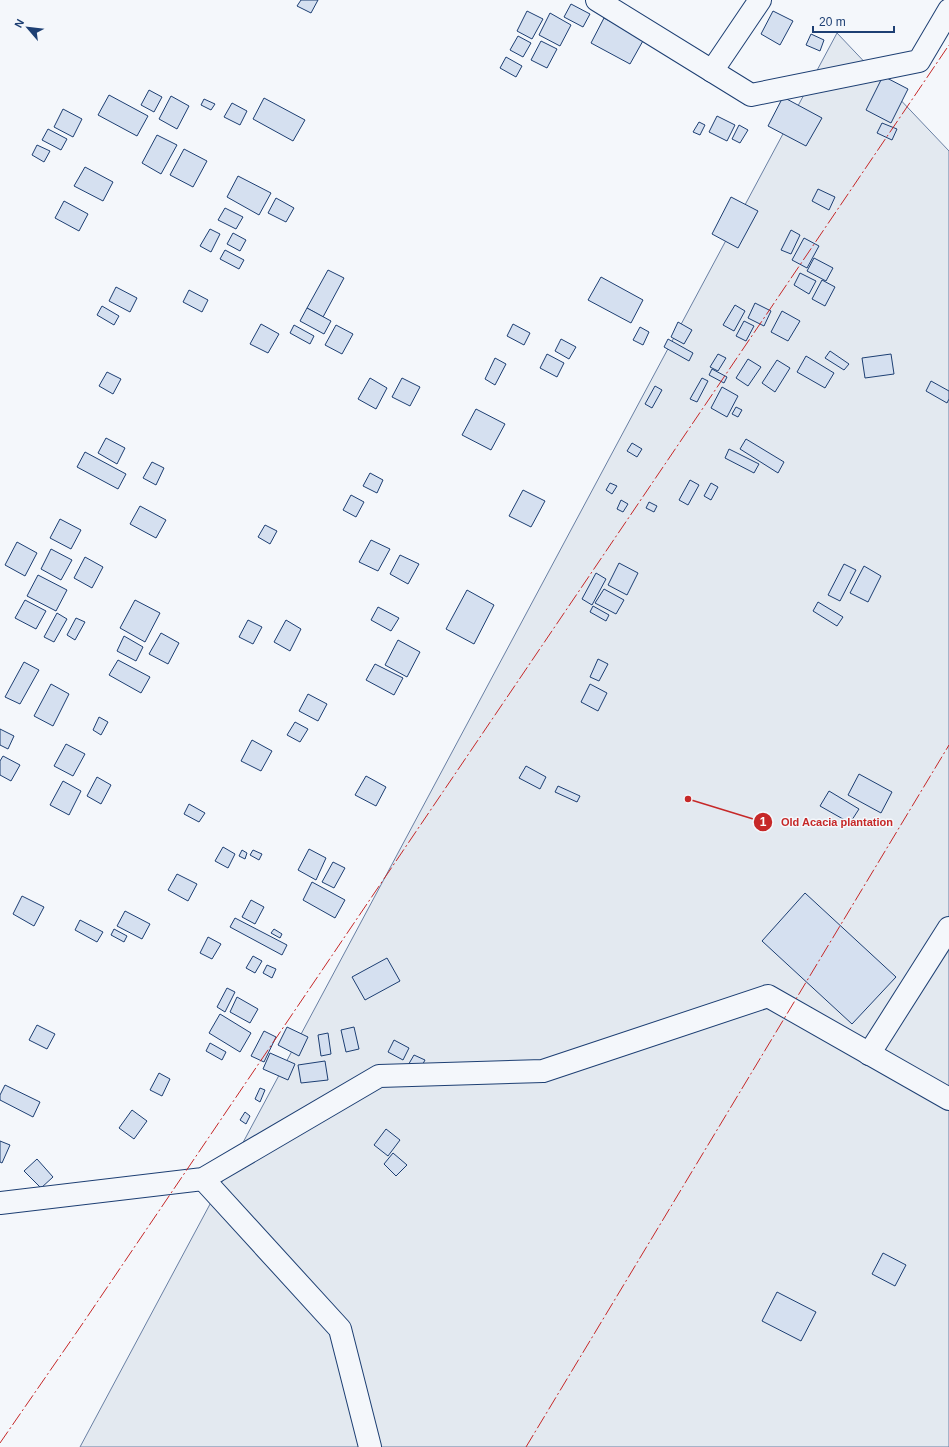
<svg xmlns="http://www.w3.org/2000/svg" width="949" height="1447" viewBox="0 0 949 1447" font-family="Helvetica,sans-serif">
	<rect width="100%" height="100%" fill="#f4f7fb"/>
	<path fill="#e3e9f0" stroke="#687fa3" d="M 837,33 L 949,151 L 949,1447 L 80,1447 Z"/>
	<g fill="#d5e0f0" stroke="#1d3f73">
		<path d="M 301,0 L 318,0 L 311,13 L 297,6 Z"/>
		<path d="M 571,4 L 590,14 L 583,27 L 564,17 Z"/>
		<path d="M 527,11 L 543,19 L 532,39 L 517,31 Z"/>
		<path d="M 773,11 L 793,21 L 780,45 L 761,34 Z"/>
		<path d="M 550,13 L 571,25 L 560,46 L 539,35 Z"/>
		<path d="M 604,18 L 644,39 L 630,64 L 591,43 Z"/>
		<path d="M 811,34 L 824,40 L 820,51 L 806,45 Z"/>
		<path d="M 518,36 L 531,43 L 523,57 L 510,50 Z"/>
		<path d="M 541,41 L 557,49 L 547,68 L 531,60 Z"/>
		<path d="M 506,57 L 522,66 L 516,77 L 500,68 Z"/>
		<path d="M 883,76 L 908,89 L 891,123 L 866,110 Z"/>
		<path d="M 149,90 L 162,97 L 154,112 L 141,105 Z"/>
		<path d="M 109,95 L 148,116 L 137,136 L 98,115 Z"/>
		<path d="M 171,96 L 189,106 L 177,129 L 159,119 Z"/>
		<path d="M 783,97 L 822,118 L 806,146 L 768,126 Z"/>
		<path d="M 264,98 L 305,120 L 293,141 L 253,119 Z"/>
		<path d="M 204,99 L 215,104 L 211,110 L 201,105 Z"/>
		<path d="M 232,103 L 247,111 L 240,125 L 224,117 Z"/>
		<path d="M 63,109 L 82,119 L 73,137 L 54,127 Z"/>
		<path d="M 717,116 L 735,125 L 727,141 L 709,132 Z"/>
		<path d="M 699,122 L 705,125 L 700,135 L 693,132 Z"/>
		<path d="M 882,123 L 897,129 L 892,140 L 877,133 Z"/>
		<path d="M 739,125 L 748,130 L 740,143 L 732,139 Z"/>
		<path d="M 48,129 L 67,139 L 61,150 L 42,140 Z"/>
		<path d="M 157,135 L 177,145 L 161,174 L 142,163 Z"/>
		<path d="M 37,145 L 50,151 L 44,162 L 32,155 Z"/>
		<path d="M 184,149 L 207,161 L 193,187 L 170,175 Z"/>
		<path d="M 85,167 L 113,182 L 103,201 L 74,186 Z"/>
		<path d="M 238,176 L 271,193 L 259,215 L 227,197 Z"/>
		<path d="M 818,189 L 835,197 L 829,210 L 812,201 Z"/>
		<path d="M 731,197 L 758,211 L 738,248 L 712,234 Z"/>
		<path d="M 276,198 L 294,208 L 286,222 L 268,213 Z"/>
		<path d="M 64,201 L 88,214 L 79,231 L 55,218 Z"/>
		<path d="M 225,208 L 243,217 L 236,229 L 218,220 Z"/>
		<path d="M 210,229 L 220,234 L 211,252 L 200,246 Z"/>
		<path d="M 791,230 L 800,235 L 791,254 L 781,250 Z"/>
		<path d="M 233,233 L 246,240 L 240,251 L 227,244 Z"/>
		<path d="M 804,238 L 819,246 L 807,268 L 792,260 Z"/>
		<path d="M 225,250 L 244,260 L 239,269 L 220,259 Z"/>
		<path d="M 814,258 L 833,268 L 826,281 L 807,271 Z"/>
		<path d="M 328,270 L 344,278 L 323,317 L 307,308 Z"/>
		<path d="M 800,273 L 816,281 L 809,294 L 794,285 Z"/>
		<path d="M 601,277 L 643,300 L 631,323 L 588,300 Z"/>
		<path d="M 822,280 L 835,287 L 825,306 L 812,299 Z"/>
		<path d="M 116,287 L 137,298 L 130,312 L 109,301 Z"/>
		<path d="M 189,290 L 208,300 L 202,312 L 183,302 Z"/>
		<path d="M 755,303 L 771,311 L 764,326 L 748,318 Z"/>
		<path d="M 735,305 L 745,311 L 734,331 L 723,325 Z"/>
		<path d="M 102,306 L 119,316 L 114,325 L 97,315 Z"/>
		<path d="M 307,308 L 331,321 L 324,334 L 300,321 Z"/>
		<path d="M 782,311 L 800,321 L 788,341 L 771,332 Z"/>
		<path d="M 744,321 L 754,326 L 746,341 L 736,336 Z"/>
		<path d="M 678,322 L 692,330 L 684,344 L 671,337 Z"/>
		<path d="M 261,324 L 279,334 L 268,353 L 250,344 Z"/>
		<path d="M 513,324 L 530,333 L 524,345 L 507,336 Z"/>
		<path d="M 294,325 L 314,336 L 310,344 L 290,333 Z"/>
		<path d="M 336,325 L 353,334 L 342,354 L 325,345 Z"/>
		<path d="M 640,327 L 649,332 L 643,345 L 633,340 Z"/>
		<path d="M 561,339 L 576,347 L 569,359 L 555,351 Z"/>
		<path d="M 668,339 L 693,353 L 689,361 L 664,347 Z"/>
		<path d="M 830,351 L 849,364 L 844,370 L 825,358 Z"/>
		<path d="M 547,354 L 564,363 L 557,377 L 540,368 Z"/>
		<path d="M 718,354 L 726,358 L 718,371 L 710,367 Z"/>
		<path d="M 891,354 L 894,374 L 865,378 L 862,358 Z"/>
		<path d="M 806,356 L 834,373 L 825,388 L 797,372 Z"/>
		<path d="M 495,358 L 506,364 L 495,385 L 485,379 Z"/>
		<path d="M 748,359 L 761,367 L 748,386 L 736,378 Z"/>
		<path d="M 777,360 L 790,368 L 775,392 L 762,383 Z"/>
		<path d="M 712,369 L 727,377 L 724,383 L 709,375 Z"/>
		<path d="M 107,372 L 121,379 L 113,394 L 99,386 Z"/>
		<path d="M 370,378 L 387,388 L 376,409 L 358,399 Z"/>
		<path d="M 402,378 L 420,387 L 410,406 L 392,397 Z"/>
		<path d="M 702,378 L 708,381 L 697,402 L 690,399 Z"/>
		<path d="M 931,381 L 949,391 L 949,399 L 947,403 L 926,391 Z"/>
		<path d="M 655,386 L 662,390 L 652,408 L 645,404 Z"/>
		<path d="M 722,387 L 738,396 L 727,417 L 711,408 Z"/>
		<path d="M 736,407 L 742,410 L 738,417 L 732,414 Z"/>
		<path d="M 476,409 L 505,424 L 491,450 L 462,435 Z"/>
		<path d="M 106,438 L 125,448 L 117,464 L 98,453 Z"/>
		<path d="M 746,439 L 784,462 L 778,473 L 740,449 Z"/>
		<path d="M 632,443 L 642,449 L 637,457 L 627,451 Z"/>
		<path d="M 729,449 L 759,464 L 754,473 L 725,458 Z"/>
		<path d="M 85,452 L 126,474 L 118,489 L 77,467 Z"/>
		<path d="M 152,462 L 164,468 L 156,485 L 143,478 Z"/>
		<path d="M 370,473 L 383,480 L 377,493 L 363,486 Z"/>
		<path d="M 690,480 L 699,485 L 688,505 L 679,500 Z"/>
		<path d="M 610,483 L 617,486 L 612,494 L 606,490 Z"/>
		<path d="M 711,483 L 718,487 L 711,500 L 704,496 Z"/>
		<path d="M 523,490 L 545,501 L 531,527 L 509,516 Z"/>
		<path d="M 351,495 L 364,502 L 356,517 L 343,510 Z"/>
		<path d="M 621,500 L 628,504 L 623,512 L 617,509 Z"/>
		<path d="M 649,502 L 657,506 L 654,512 L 646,508 Z"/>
		<path d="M 140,506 L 166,520 L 156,538 L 130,524 Z"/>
		<path d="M 60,519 L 81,530 L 71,549 L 50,538 Z"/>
		<path d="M 265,525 L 277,531 L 270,544 L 258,537 Z"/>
		<path d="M 371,540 L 390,549 L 378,571 L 359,562 Z"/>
		<path d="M 17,542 L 37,553 L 25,576 L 5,565 Z"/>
		<path d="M 51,549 L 72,560 L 61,580 L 41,569 Z"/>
		<path d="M 400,555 L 419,564 L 408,584 L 390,574 Z"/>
		<path d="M 85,557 L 103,567 L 92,588 L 74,578 Z"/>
		<path d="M 619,563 L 638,573 L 627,595 L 608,585 Z"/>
		<path d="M 844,564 L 856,570 L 840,601 L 828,595 Z"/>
		<path d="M 864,566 L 881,576 L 868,602 L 850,593 Z"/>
		<path d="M 596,573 L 606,579 L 592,605 L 582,599 Z"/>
		<path d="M 38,575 L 67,590 L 56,611 L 27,596 Z"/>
		<path d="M 604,589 L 624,600 L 616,614 L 595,603 Z"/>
		<path d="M 467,590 L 494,605 L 474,644 L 446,629 Z"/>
		<path d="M 25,600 L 46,611 L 36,629 L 15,618 Z"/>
		<path d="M 135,600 L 160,613 L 145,642 L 120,628 Z"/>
		<path d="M 818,602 L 843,617 L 837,626 L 813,611 Z"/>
		<path d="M 593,606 L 609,615 L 606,621 L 590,612 Z"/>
		<path d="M 378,607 L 399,618 L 391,631 L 371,620 Z"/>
		<path d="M 57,613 L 67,619 L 54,642 L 44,637 Z"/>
		<path d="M 76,618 L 85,622 L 75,640 L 67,635 Z"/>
		<path d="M 248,620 L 262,627 L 253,644 L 239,637 Z"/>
		<path d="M 286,620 L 301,629 L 290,651 L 274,642 Z"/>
		<path d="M 161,633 L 179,643 L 168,664 L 149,654 Z"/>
		<path d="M 124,636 L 143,647 L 136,661 L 117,651 Z"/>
		<path d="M 398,640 L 420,652 L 407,677 L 385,665 Z"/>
		<path d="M 598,659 L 608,664 L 599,681 L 590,677 Z"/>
		<path d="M 118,660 L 150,677 L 141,693 L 109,675 Z"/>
		<path d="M 24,662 L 39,670 L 20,704 L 5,697 Z"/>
		<path d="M 375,664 L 403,678 L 394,695 L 366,680 Z"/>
		<path d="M 51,684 L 69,694 L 53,726 L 34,716 Z"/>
		<path d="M 590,684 L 607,693 L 598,711 L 581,702 Z"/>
		<path d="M 308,694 L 327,704 L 318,721 L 299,711 Z"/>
		<path d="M 99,717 L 108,722 L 101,735 L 93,730 Z"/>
		<path d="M 295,722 L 308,729 L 300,742 L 287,735 Z"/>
		<path d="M 0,729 L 14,736 L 8,749 L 0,745 Z"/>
		<path d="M 252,740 L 272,751 L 261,771 L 241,761 Z"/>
		<path d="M 66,744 L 85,754 L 73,776 L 54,766 Z"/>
		<path d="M 3,756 L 20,765 L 11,781 L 0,775 L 0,761 Z"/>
		<path d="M 526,766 L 546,777 L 540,789 L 519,778 Z"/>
		<path d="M 859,774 L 892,792 L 881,813 L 848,795 Z"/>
		<path d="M 366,776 L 386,787 L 376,806 L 355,795 Z"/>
		<path d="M 97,777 L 111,785 L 101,804 L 87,796 Z"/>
		<path d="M 63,781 L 81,791 L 69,815 L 50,805 Z"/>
		<path d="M 558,786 L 580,796 L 577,802 L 555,792 Z"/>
		<path d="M 829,791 L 859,809 L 850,823 L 820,806 Z"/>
		<path d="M 189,804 L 205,813 L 199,822 L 184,814 Z"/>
		<path d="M 223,847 L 235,854 L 228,868 L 215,861 Z"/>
		<path d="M 309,849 L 326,858 L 316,880 L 298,870 Z"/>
		<path d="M 242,850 L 247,853 L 245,859 L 239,856 Z"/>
		<path d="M 253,850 L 262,854 L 259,860 L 250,855 Z"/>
		<path d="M 333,862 L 345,868 L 334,888 L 322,882 Z"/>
		<path d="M 177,874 L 197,884 L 188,901 L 168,890 Z"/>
		<path d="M 312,882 L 345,900 L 335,918 L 303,900 Z"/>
		<path d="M 805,893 L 896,977 L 852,1024 L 762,941 Z"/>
		<path d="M 22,896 L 44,907 L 34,926 L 13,914 Z"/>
		<path d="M 251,900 L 264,907 L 255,924 L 242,917 Z"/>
		<path d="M 125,911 L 150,924 L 142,939 L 117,926 Z"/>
		<path d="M 235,918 L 287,945 L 282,955 L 230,927 Z"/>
		<path d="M 80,920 L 103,932 L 97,942 L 75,930 Z"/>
		<path d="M 114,929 L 127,936 L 124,942 L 111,935 Z"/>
		<path d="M 274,929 L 282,934 L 280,938 L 271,933 Z"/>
		<path d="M 208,937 L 221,944 L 212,959 L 200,953 Z"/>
		<path d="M 253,956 L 262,961 L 255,973 L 246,968 Z"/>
		<path d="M 387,958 L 400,981 L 365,1000 L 352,977 Z"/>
		<path d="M 267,965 L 276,969 L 272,978 L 263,973 Z"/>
		<path d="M 227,988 L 235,992 L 225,1012 L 217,1007 Z"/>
		<path d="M 237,997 L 258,1009 L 250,1023 L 230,1012 Z"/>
		<path d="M 220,1014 L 251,1033 L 240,1052 L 209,1033 Z"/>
		<path d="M 37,1025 L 55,1034 L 47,1049 L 29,1040 Z"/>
		<path d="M 287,1027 L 308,1037 L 299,1056 L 278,1045 Z"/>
		<path d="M 354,1027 L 359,1049 L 346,1052 L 341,1030 Z"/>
		<path d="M 264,1031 L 276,1037 L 264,1062 L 251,1056 Z"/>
		<path d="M 328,1033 L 331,1054 L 321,1056 L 318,1035 Z"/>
		<path d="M 394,1040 L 409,1048 L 403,1060 L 388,1052 Z"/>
		<path d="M 210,1043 L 226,1052 L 222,1060 L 206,1051 Z"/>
		<path d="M 270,1053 L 295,1064 L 288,1080 L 263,1069 Z"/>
		<path d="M 414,1055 L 425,1060 L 418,1073 L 407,1067 Z"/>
		<path d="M 325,1061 L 328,1080 L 301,1083 L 298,1065 Z"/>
		<path d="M 159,1073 L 170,1079 L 162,1096 L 150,1090 Z"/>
		<path d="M 5,1085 L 40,1102 L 33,1117 L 0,1100 L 0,1095 Z"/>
		<path d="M 260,1088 L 265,1090 L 260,1102 L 255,1099 Z"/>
		<path d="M 132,1110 L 147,1121 L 134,1139 L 119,1128 Z"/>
		<path d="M 245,1112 L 250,1116 L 246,1124 L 240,1120 Z"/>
		<path d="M 386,1129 L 400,1140 L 388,1156 L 374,1145 Z"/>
		<path d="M 0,1141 L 10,1145 L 2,1163 L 0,1162 Z"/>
		<path d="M 393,1153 L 407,1165 L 396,1176 L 384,1164 Z"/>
		<path d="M 37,1159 L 53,1177 L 41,1188 L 24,1171 Z"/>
		<path d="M 883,1253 L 906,1265 L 895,1286 L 872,1274 Z"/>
		<path d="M 777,1292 L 816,1312 L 801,1341 L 762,1321 Z"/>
	</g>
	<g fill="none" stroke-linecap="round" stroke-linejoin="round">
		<g stroke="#1d3f73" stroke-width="24">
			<g id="minor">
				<path d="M 597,0 L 751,95 L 919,61 L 949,10"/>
				<path d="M 712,71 L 760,0"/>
				<path d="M 869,1054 L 949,928"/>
				<path d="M 203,1179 L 340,1329 L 370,1447"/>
				<path d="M 0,1203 L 203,1179 L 379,1076 L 543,1071 L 768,996 L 949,1099"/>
			</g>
		</g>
		<use href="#minor" stroke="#f4f7fb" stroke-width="22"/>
		<g stroke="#c62828" stroke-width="1" stroke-dasharray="14 3 2 3" stroke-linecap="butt">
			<path d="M 0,1443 L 83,1323 L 949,45"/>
			<path d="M 526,1447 L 949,745"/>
		</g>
	</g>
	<path fill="none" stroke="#c62828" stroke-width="1.5" d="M688 799L763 822"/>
	<g fill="#c62828" stroke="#f4f7fb" stroke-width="1.5">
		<circle cx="688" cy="799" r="4"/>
		<circle cx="763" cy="822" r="10"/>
	</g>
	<g font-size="12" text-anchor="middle" font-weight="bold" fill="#fff">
		<text x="763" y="826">1</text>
	</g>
	<g font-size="11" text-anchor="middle" font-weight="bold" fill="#c62828" stroke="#f4f7fb" stroke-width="3" stroke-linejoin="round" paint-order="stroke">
		<text x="837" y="826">Old Acacia plantation</text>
	</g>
	<g transform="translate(28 28) rotate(298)" stroke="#f4f7fb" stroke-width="3" paint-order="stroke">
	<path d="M0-3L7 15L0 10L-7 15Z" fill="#1d3f73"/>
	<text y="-6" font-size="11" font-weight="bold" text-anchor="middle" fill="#1d3f73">N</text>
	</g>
	<path d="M813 26v6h81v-6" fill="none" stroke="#1d3f73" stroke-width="2"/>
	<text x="819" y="26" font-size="12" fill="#1d3f73" stroke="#f4f7fb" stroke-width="3" paint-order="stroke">20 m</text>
</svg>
